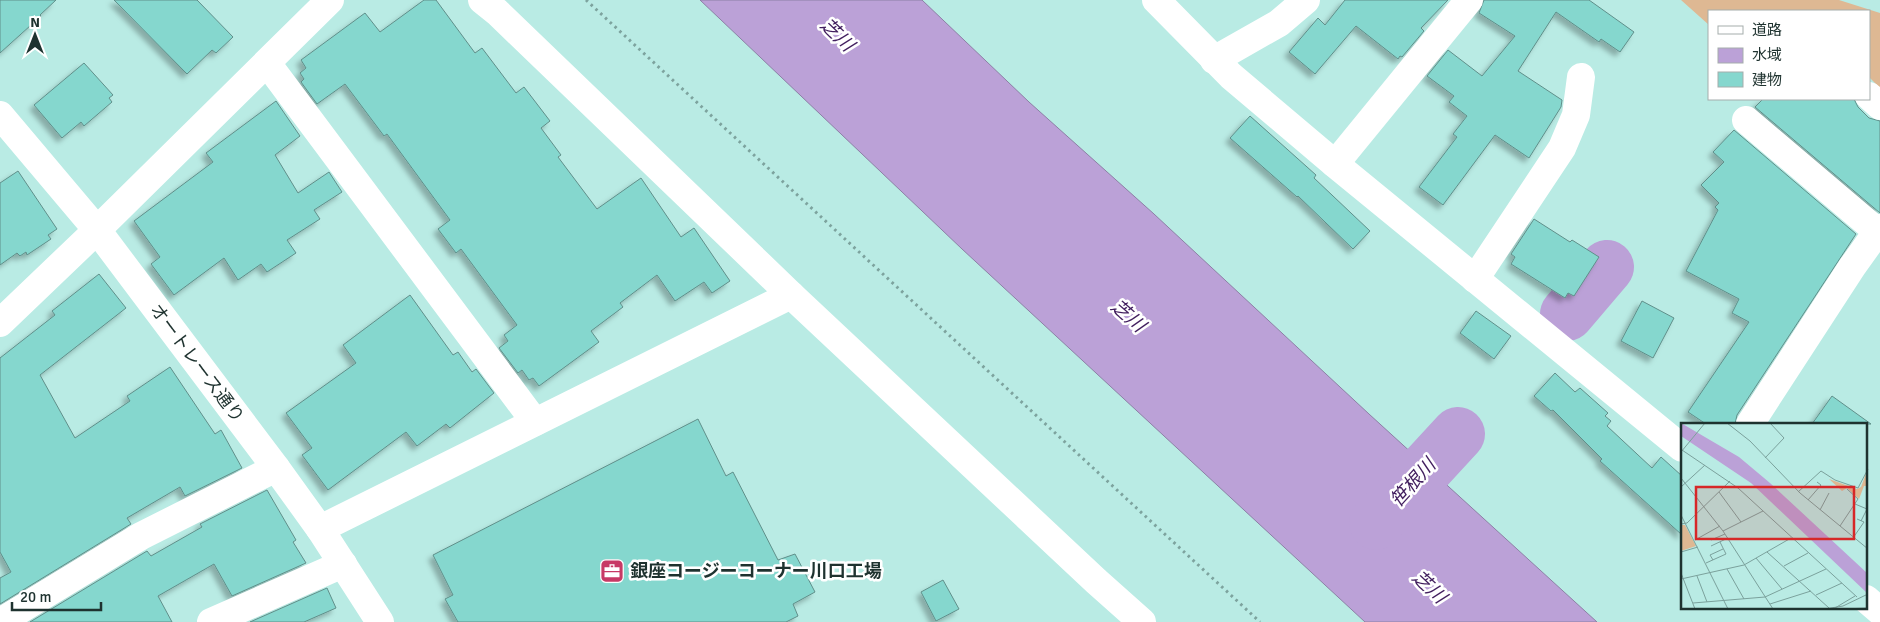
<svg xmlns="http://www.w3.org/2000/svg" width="1880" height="622" viewBox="0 0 1880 622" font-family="Signika,'Noto Sans JP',sans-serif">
	<defs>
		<filter id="shadow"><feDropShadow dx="-4.5" dy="4.5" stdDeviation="2.5" flood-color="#0004"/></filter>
	</defs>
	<rect width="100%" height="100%" fill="#b9ebe4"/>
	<path fill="#deb893" d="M 1681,0 L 1839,0 L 1880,13 L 1880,88 L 1869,77 L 1869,11 L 1709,11 L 1709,25 Z"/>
	<path fill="#bba1d7" stroke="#8c80a5" d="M 700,0 L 922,0 L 1029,102 L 1154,214 L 1369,414 L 1597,622 L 1365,622 L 962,249 Z"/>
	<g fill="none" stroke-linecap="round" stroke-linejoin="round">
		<g stroke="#bba1d7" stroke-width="54">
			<path d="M 1567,314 L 1607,267"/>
			<path d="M 1376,523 L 1458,434"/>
		</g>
	</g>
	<g fill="#85d7ce" stroke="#608f8a" filter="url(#shadow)">
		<path d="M 0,0 L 56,0 L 40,15 L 41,16 L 0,53 Z"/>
		<path d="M 114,0 L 197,0 L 233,37 L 216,53 L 212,50 L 187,74 Z"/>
		<path d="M 424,0 L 436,0 L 475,53 L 482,48 L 516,93 L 524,87 L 550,121 L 541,128 L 561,155 L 558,157 L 597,209 L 641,178 L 681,237 L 694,228 L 730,281 L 712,293 L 704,282 L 675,301 L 657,275 L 620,303 L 623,307 L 591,331 L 599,342 L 539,386 L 533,378 L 529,380 L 522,370 L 518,373 L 499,348 L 508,341 L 504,335 L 517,325 L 461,249 L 456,253 L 438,229 L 450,220 L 387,134 L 384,136 L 345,84 L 317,104 L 301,82 L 304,79 L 300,73 L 306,68 L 301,60 L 365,13 L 380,32 Z"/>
		<path d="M 1345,0 L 1448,0 L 1421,28 L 1424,31 L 1402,57 L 1400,56 L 1398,59 L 1356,26 L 1315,74 L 1289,52 L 1318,18 L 1325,25 Z"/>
		<path d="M 1484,0 L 1589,0 L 1634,32 L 1620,52 L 1601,39 L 1599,42 L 1556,12 L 1518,71 L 1562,100 L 1561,107 L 1529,158 L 1495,135 L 1443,205 L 1419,187 L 1457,137 L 1453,134 L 1467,116 L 1449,102 L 1454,96 L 1427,76 L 1448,50 L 1482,76 L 1515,36 L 1479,13 Z"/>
		<path d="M 84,63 L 113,95 L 109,98 L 112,102 L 84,126 L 81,122 L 62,138 L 34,105 Z"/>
		<path d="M 1763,99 L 1854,99 L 1858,107 L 1869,118 L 1880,121 L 1880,213 L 1755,107 Z"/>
		<path d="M 276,101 L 300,136 L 275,155 L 298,193 L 329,172 L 342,192 L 314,210 L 320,219 L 287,240 L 296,253 L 267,272 L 261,264 L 238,280 L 224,258 L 174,295 L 151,264 L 160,257 L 134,221 L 213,162 L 206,153 Z"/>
		<path d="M 1250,116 L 1316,175 L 1314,178 L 1370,231 L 1353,249 L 1298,196 L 1297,197 L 1230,138 Z"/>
		<path d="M 1734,130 L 1856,234 L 1737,415 L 1735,424 L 1706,424 L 1688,412 L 1749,322 L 1732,313 L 1739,299 L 1686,271 L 1718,210 L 1715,207 L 1719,203 L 1701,185 L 1724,162 L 1713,152 Z"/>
		<path d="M 18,171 L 57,229 L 48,235 L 51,239 L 27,255 L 26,252 L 20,256 L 17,253 L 0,265 L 0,183 Z"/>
		<path d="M 1534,219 L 1570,242 L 1572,240 L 1599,257 L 1574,296 L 1568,293 L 1565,298 L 1511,264 L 1515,257 L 1511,254 Z"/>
		<path d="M 99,274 L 126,308 L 40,375 L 75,438 L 130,401 L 127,396 L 170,367 L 215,434 L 221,430 L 242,468 L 185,496 L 180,487 L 127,518 L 131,524 L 0,604 L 0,578 L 11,572 L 0,552 L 0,358 L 55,315 L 52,311 Z"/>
		<path d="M 410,295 L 453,355 L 458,352 L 472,372 L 476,369 L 494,393 L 450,428 L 446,424 L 417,446 L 406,432 L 328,490 L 302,455 L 312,448 L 286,413 L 356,363 L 343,345 Z"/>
		<path d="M 1642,301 L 1674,318 L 1653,358 L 1621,341 Z"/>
		<path d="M 1476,311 L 1511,336 L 1494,359 L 1460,333 Z"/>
		<path d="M 1555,373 L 1575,392 L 1580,388 L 1608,413 L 1605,416 L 1611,421 L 1607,426 L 1652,468 L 1661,457 L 1682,476 L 1682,535 L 1600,461 L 1602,459 L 1553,410 L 1551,411 L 1534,396 Z"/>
		<path d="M 1832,396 L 1871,424 L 1812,424 Z"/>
		<path d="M 698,419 L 726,476 L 733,472 L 778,560 L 795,554 L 815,592 L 793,604 L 798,616 L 786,622 L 458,622 L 445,599 L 453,595 L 433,555 Z"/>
		<path d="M 267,490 L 296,540 L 293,542 L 306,563 L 232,596 L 214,564 L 158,596 L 172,622 L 30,622 L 147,551 L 151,556 L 202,527 L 200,524 Z"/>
		<path d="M 943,580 L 959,609 L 936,621 L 921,592 Z"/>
		<path d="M 327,588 L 336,608 L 304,622 L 250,622 Z"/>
	</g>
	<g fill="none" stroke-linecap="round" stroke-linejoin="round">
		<path stroke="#7da39e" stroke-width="3" stroke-dasharray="2.5 4" stroke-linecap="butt" d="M 586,0 L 1260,622"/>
		<g stroke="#fff" stroke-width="28">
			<path d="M 482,0 L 497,12 L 791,295 L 1096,581 L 1142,622"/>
			<path d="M 1156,0 L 1231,76 L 1335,164 L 1682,448"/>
			<path d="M 1214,60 L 1279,23 L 1306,0"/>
			<path d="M 267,63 L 535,422"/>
			<path d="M 1869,96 L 1880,106"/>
			<path d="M 0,115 L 97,230 L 276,468 L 320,529 L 380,622"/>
			<path d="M 1746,120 L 1878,232"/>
			<path d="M 1335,164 L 1469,0"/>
			<path d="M 1475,279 L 1562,148 L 1576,115 L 1581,77"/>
			<path d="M 0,323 L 97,230 L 330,0"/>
			<path d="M 1750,424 L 1852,267 L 1880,228"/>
			<path d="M 320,529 L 791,295"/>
			<path d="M 1866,599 L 1880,611"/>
			<path d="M 0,622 L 141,536 L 276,468"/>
			<path d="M 211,622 L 343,564"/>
		</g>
	</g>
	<defs>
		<g id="office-square" transform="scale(1.25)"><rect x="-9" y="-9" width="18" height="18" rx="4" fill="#c73965" stroke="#fff"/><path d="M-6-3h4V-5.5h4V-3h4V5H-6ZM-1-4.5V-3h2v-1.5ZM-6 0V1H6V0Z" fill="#fff"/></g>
	</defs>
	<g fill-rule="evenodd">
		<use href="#office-square" x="612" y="571"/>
	</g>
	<g text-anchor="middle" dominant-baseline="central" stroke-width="5" stroke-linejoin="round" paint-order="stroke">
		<g font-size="18" fill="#1e322f" stroke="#fff">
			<text transform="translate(197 363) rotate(53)">オートレース通り</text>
		</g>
		<g font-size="18" font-weight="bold" fill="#1e322f" stroke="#fff" text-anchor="start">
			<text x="630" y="571">銀座コージーコーナー川口工場</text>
		</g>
		<g font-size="19" font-style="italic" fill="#411e5e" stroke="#fff">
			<text transform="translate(837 35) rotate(44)">芝川</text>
			<text transform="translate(1128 316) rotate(41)">芝川</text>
			<text transform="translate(1413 483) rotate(-48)">笹根川</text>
			<text transform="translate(1429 587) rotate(43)">芝川</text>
		</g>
	</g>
	<g transform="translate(1681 423)">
		<rect width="186" height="186" fill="#b9ebe4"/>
		<path d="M 186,48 L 186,63 L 183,63 L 178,76 L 166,65 L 161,68 L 148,56 L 176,66 L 180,64 ZM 0,102 L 4,102 L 15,123 L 0,128 Z" fill="#deb893"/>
		<path d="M 0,0 L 58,34 L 89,60 L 186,150 L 186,170 L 70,60 L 0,13 Z" fill="#bba1d7"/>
		<path fill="none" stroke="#7ba19c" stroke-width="1" d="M 46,0 L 69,18 L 119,70 L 187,126M 1,27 L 57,65 L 176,174M 0,29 L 24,0M 84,35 L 103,15 L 89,0M 0,55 L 42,108 L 92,186M 0,64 L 24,42M 38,69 L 60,99M 117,69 L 140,48 L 154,57 L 177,65 L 187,46M 127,77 L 140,62 L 136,59M 174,81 L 186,86 L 180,98M 139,87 L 148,70M 0,92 L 47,186M 0,101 L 6,100 L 49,58M 159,103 L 177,76 L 166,66M 42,108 L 82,88M 172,115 L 183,99 L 176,96M 14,117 L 39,103M 30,117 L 44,111M 30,123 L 47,115M 0,129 L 17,124M 86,129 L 148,185M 75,135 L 101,166M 32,137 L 29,132 L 42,126M 25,140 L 45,131 L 39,119M 103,143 L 127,130M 46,146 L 63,176M 0,150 L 14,186M 16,153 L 26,179M 0,156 L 63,142 L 110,115M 135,172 L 161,160M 12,180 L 84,174 L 145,146M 89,181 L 130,168M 144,186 L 162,183 L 187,171M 160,186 L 154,185 L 174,173M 162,186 L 187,185"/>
		<path fill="#d62828" fill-opacity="0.15" stroke="#d62828" stroke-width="2.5" d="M 15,64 L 173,64 L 173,116 L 15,116 Z"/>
		<rect width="186" height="186" fill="none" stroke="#1e322f" stroke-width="2.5"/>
	</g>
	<rect x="1708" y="10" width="162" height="90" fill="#ffffff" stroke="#a5adac"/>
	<rect x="1718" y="26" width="25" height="8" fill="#ffffff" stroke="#a5adac"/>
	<text x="1752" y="35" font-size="15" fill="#1e322f">道路</text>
	<rect x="1718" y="48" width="25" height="15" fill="#bba1d7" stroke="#a5adac"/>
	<text x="1752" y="60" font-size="15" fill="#1e322f">水域</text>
	<rect x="1718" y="72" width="25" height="15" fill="#85d7ce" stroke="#a5adac"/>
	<text x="1752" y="85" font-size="15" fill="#1e322f">建物</text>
	<g transform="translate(35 35)" stroke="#ffffff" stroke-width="4" paint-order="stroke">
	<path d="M0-4L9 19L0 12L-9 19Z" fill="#1e322f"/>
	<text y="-8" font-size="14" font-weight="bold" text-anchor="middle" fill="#1e322f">N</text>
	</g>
	<path d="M12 602v8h89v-8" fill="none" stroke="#1e322f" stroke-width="2.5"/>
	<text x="20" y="602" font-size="15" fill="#1e322f" stroke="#ffffff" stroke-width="4" paint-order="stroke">20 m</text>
</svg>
